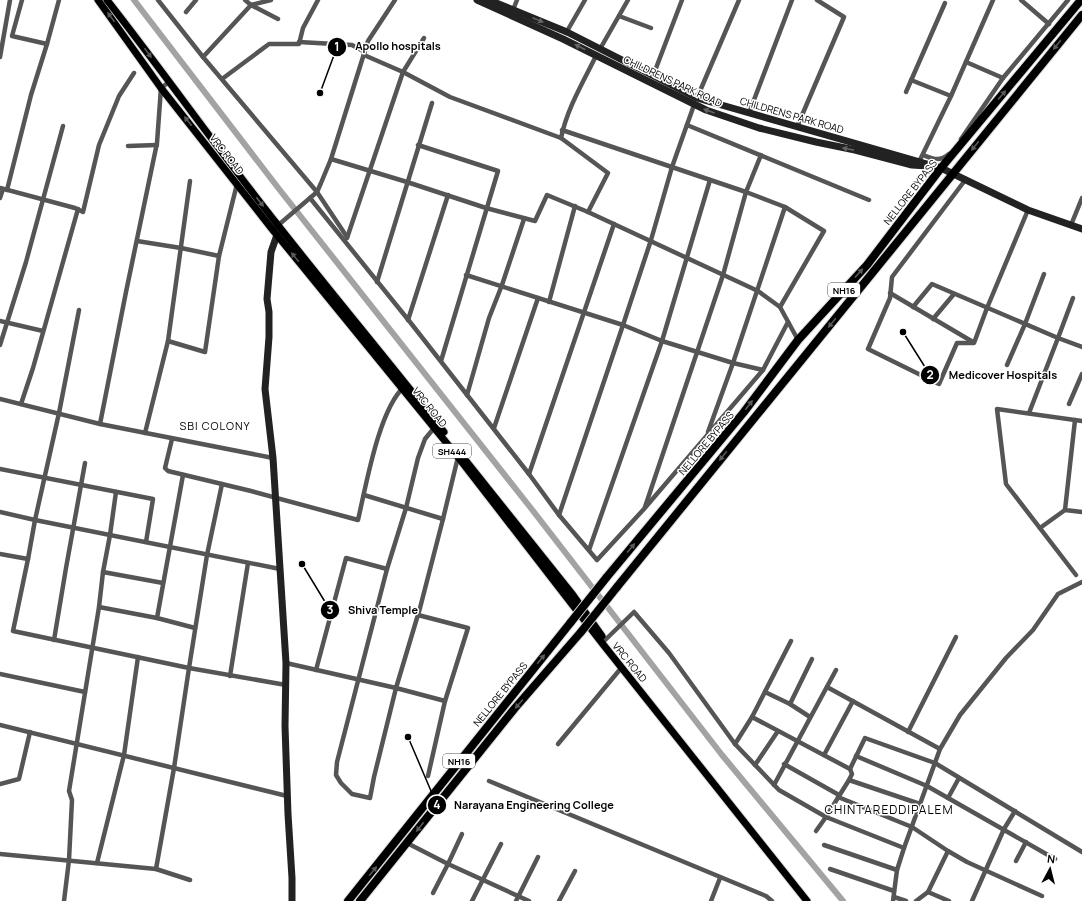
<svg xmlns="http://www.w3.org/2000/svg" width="1082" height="901" viewBox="0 0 1082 901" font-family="Manrope,sans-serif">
	<rect width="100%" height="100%" fill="#fff"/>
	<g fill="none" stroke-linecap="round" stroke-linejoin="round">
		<path stroke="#a3a3a3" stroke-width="6" d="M 134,0 L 279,189 L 530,507 L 722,755 L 843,901"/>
		<g stroke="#dbdbdb" stroke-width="9">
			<g id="primary">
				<path d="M 98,0 L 161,88 L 272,229 L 458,457 L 602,643 L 807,901"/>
				<path d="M 107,0 C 165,74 219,151 277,224 C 332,294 389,362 444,432"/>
				<path d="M 466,461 L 573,595 L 602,636"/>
			</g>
		</g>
		<g stroke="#dbdbdb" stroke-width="10">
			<g id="highway">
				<path d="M 606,578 L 744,412 L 798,340 L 867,265 L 941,168 L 1081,0"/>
				<path d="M 617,587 L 1082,15"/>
				<path d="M 348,901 L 571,622"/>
				<path d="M 360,901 L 515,708 L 581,632"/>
			</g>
		</g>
		<g stroke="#555" stroke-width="4.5">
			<path d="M 158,0 L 203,57 L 317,192 L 347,237"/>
			<path d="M 245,0 L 251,5 L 271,0"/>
			<path d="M 1021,0 L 1049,24"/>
			<path d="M 513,10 L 517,0"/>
			<path d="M 186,12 L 196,0"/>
			<path d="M 619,16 L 651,28"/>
			<path d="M 566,33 L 585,0"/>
			<path d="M 299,42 L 352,45 L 365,52"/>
			<path d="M 47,44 L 59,0"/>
			<path d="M 600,49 L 628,0"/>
			<path d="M 364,55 L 403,72 L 450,97 L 561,138 L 608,173 L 588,212"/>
			<path d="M 0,57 L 10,0"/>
			<path d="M 203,57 L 251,5 L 278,19"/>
			<path d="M 966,62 L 1003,78"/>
			<path d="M 653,76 L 682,0"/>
			<path d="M 222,79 L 269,44 L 299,44 L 303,28 L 318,0"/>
			<path d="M 911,80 L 951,96"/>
			<path d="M 906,92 L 945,3"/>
			<path d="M 697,98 L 739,0"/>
			<path d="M 749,113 L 792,0"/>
			<path d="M 687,125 L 869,200"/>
			<path d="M 797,127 L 844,17 L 817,0"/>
			<path d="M 562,130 L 746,192 L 785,207 L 824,231 L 780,307"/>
			<path d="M 561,138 C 567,109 583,82 596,56"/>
			<path d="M 961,139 L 1003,78 L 1068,0"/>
			<path d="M 418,145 L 498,171 L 441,361"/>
			<path d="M 128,146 L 157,145"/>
			<path d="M 923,155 C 934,159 939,162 949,154"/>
			<path d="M 331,159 L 407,182 L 486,208 L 535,221 L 547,195 L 588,212 L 758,291 L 780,307 L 798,340"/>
			<path d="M 918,164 L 951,96 L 993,0"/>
			<path d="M 966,179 L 892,277 L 890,298 L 868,349 L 939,384 L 957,343 L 974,343 L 987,308 L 1028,210"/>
			<path d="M 0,188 L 75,208 L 83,212 L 99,145 L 119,96 L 134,73"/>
			<path d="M 7,190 L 31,95 L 47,44 L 12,36 L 22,0"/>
			<path d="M 0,198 L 3,189"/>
			<path d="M 310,198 L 410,322 L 529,474 L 559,515 L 597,560 L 644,509 L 763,370 L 788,322"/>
			<path d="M 1071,225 L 1082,198"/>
			<path d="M 276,227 L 310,198 L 317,192 L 321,183 L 331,159 L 368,41 L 395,0"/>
			<path d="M 347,238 L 403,72 L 424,38"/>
			<path d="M 137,241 L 181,248 L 219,256 L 237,184"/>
			<path d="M 466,275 L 623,325 L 662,341 L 733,363 L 763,370"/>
			<path d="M 377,282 L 432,103"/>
			<path d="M 890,293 L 973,342"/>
			<path d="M 1073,298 L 1058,338 L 1082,347"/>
			<path d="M 549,302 L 575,206"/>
			<path d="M 913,307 L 932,284 L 1058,338 L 1029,413"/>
			<path d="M 79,310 L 59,413 L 35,520 L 28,559 L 13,631 L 189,668 L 286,685"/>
			<path d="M 933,319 L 954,294"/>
			<path d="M 408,320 L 448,195"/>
			<path d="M 0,321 L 43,331"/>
			<path d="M 168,341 L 205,352 L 219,256"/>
			<path d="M 0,345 L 26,262 L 63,126"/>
			<path d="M 1007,365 L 1025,324 L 1044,274"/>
			<path d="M 467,395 L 489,318 L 502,285 L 524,219"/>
			<path d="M 0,399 L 100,424 L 273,458"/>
			<path d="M 21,404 L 33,368 L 78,209"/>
			<path d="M 1069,404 L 1082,374"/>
			<path d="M 1075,420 L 1065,510 L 1082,512"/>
			<path d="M 100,424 L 126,292 L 157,143 L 161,88 L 169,82"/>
			<path d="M 494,428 L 538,298"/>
			<path d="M 708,432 L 733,363 L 785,207"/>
			<path d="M 145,433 L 168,341 L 190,181"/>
			<path d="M 172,439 L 165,468 L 168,471 L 251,491 L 358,520 C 366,486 379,409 404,387"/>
			<path d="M 0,469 L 153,499 L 146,542"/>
			<path d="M 529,474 L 614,224"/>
			<path d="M 183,475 L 157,618 L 195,628"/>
			<path d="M 364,495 L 443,519 L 458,457"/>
			<path d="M 645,507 L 723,275 L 746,192 L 761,155"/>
			<path d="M 0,512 L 35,520 L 280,569"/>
			<path d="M 559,515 L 623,325 L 651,240 L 672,167 L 694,105"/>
			<path d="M 1040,528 L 1065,510"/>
			<path d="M 589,550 L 662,341 L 710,180"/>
			<path d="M 0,554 L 28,559"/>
			<path d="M 103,572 L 163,583"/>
			<path d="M 1076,575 L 1006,484 L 997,409 L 1082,421"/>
			<path d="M 99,607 L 157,618"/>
			<path d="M 418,615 L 468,628 L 445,701 L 396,688 L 374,777 L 370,798 L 352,794 L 341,783 L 336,775 L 337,762 L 387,569 L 406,508 L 418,458 L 425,439 L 434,428"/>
			<path d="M 54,640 L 66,568 L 85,463"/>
			<path d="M 602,643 L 634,612 L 669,653 L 735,744 L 779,790 L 826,817 L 904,848"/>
			<path d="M 286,663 L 396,688 L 420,608 L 443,519"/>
			<path d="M 316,670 L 346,558 L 387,569"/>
			<path d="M 0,674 L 85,692"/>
			<path d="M 230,676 L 248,563"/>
			<path d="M 827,687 L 940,749"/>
			<path d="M 765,692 L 790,704 L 810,717"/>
			<path d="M 790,704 L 812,659"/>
			<path d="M 752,717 L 850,769 L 865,738 L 935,763 L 1082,852"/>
			<path d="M 0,725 L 287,796"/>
			<path d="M 908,732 L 956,637"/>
			<path d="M 558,744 L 622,667"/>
			<path d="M 735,744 L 752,717 L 791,641"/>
			<path d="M 824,755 L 853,701"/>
			<path d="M 856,756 L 927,786 L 1055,859"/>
			<path d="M 784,764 L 839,795"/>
			<path d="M 755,765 L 778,731"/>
			<path d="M 428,776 L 445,701"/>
			<path d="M 849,780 L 920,804"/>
			<path d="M 489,781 L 766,896 L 772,901"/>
			<path d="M 0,784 L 19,779 L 30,732"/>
			<path d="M 774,785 L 836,670"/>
			<path d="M 838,797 L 912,827 L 948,851 L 967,862 L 1042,896"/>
			<path d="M 948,798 L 959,778"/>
			<path d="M 816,831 L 826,817 L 849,780 L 852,774 L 850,769"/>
			<path d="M 407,843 L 448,864 L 529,901"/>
			<path d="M 824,845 L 897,870"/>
			<path d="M 0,854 L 156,869 L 190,880"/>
			<path d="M 1016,861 L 1026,842"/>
			<path d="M 97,863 L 124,755 L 138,657"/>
			<path d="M 156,869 L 174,768 L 189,668 L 207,555 L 222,484"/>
			<path d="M 830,869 L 894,891"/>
			<path d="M 928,892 L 948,851"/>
			<path d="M 433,893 L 448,864 L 462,834"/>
			<path d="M 894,897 L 906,901"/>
			<path d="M 64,901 L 69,860 L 72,800 L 69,791 L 99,607 L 103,572 L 110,535 L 116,492"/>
			<path d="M 472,901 L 501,844"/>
			<path d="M 516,901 L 538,857"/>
			<path d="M 559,901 L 575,871"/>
			<path d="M 711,901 L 720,878"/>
			<path d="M 893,901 L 897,870 L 904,848 L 940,749 L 960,715 L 1006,658 L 1033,630 L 1058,594 L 1082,582"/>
			<path d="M 916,901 L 928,892 L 949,901"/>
			<path d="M 972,901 L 1004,829 L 1015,811"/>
		</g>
		<g stroke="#222" stroke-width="7">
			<path d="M 477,0 L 563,39 L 706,110 L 759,128 L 816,142 L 855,150 L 912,165 L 927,166"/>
			<path d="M 489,0 L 567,32 L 697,98 L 941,168 L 1028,210 L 1082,229"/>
			<path d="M 277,235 L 271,252 L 267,299 L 269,312 L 269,337 L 265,389 L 273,458 L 286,663 L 285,726 L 288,814 L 292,878 L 292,901"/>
		</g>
		<use href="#primary" stroke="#000" stroke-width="7"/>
		<use href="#highway" stroke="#000" stroke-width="8"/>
		<g stroke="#dbdbdb" stroke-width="10" stroke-linecap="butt">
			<g id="highway-bridge">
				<path d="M 571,622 L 606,578"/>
				<path d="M 581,632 L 617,587"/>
			</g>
		</g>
		<use href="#highway-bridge" stroke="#000" stroke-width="8"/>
	</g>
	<defs><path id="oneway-solid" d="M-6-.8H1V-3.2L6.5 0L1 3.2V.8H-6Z"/></defs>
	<g fill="#595959">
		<use href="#oneway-solid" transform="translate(111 17) rotate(-126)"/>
		<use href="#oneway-solid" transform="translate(1057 45) rotate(129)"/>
		<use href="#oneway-solid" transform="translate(148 53) rotate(54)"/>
		<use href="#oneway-solid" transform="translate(1002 95) rotate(-50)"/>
		<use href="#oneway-solid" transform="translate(188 121) rotate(-128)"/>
		<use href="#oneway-solid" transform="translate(975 146) rotate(129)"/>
		<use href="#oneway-solid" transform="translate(260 202) rotate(52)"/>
		<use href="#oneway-solid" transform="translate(295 257) rotate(-129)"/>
		<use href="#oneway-solid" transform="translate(859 273) rotate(-48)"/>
		<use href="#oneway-solid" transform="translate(832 323) rotate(129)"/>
		<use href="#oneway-solid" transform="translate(749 405) rotate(-53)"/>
		<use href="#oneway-solid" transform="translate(723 456) rotate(129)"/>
		<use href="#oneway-solid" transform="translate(631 548) rotate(-50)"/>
		<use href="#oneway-solid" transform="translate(541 659) rotate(-51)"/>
		<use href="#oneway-solid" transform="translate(519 704) rotate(131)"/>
		<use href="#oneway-solid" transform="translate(420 827) rotate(128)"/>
		<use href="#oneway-solid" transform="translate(373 871) rotate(-51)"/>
	</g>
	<g fill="#646464">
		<use href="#oneway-solid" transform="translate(538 20) rotate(22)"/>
		<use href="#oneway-solid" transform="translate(580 47) rotate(-153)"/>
		<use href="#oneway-solid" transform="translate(709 111) rotate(-160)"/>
		<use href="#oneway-solid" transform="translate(848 149) rotate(-169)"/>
	</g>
	<g text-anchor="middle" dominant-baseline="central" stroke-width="3" stroke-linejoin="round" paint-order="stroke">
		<g fill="#fff" stroke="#4c4c4c" stroke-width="1">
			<rect x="828" y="283" width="32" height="14" rx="3"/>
			<rect x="433" y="444" width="38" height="14" rx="3"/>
			<rect x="443" y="754" width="32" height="14" rx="3"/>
		</g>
		<g font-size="9" font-weight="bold" fill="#000">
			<text x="844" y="290">NH16</text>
			<text x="452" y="451">SH444</text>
			<text x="459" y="761">NH16</text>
		</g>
		<g font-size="10" fill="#000" stroke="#fff">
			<text transform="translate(673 81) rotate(25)">CHILDRENS PARK ROAD</text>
			<text transform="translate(792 115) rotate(16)">CHILDRENS PARK ROAD</text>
			<text transform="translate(227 154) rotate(52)">VRC ROAD</text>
			<text transform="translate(910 192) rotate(-52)">NELLORE BYPASS</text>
			<text transform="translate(430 407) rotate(51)">VRC ROAD</text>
			<text transform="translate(706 443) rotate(-50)">NELLORE BYPASS</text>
			<text transform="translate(630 662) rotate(51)">VRC ROAD</text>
			<text transform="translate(500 694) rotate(-51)">NELLORE BYPASS</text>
		</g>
		<g font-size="11" letter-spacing="1" fill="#000" stroke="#fff">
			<text x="215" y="425">SBI COLONY</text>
		</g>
		<g font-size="12" letter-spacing="1" fill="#000" stroke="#fff">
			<text x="889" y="809">CHINTAREDDIPALEM</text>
		</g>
	</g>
	<path fill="none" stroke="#000" stroke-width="1.5" d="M320 93L337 47M903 332L930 375M302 564L330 610M408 737L437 805"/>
	<g fill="#000" stroke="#fff" stroke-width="1.5">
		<circle cx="320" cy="93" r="4"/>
		<circle cx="903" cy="332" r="4"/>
		<circle cx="302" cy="564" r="4"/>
		<circle cx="408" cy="737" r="4"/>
		<circle cx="337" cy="47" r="10"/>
		<circle cx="930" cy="375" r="10"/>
		<circle cx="330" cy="610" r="10"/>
		<circle cx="437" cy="805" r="10"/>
	</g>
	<g font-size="12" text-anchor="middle" font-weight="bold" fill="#fff">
		<text x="337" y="51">1</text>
		<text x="930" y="379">2</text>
		<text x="330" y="614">3</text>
		<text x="437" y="809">4</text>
	</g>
	<g font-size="11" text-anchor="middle" font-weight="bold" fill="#000" stroke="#fff" stroke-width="3" stroke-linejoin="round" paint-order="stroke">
		<text x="398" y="50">Apollo hospitals</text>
		<text x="1003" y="379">Medicover Hospitals</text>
		<text x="383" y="614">Shiva Temple</text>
		<text x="534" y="809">Narayana Engineering College</text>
	</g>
	<g transform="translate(1050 869) rotate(7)" stroke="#ffffff" stroke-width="3" paint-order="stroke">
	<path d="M0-3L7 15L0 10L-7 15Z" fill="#000000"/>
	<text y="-6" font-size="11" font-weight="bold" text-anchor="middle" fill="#000000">N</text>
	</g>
</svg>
